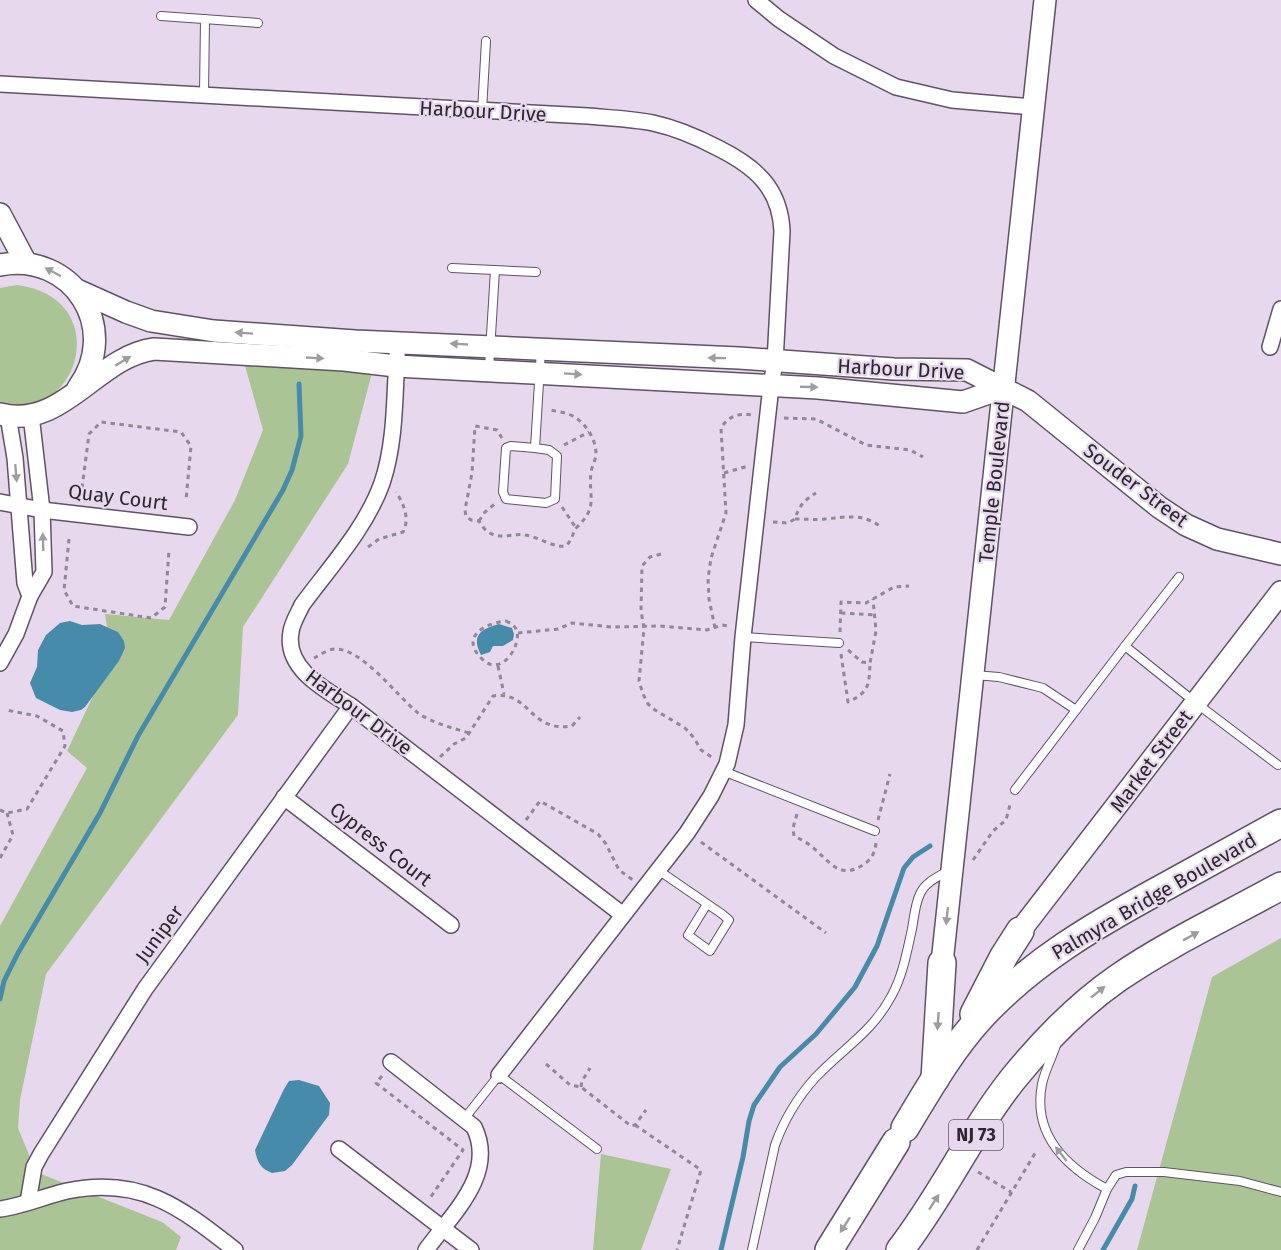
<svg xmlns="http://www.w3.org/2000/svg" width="1281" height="1250" viewBox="0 0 1281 1250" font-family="'Fira Sans',sans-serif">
	<rect width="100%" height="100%" fill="#e7d8ed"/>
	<g fill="#abc495">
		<path d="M 17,285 C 117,298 78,428 0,402 L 0,288 Z"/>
		<path d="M 244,362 L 373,369 L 348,464 L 243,627 L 238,715 L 46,974 L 20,1100 L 18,1128 L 36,1172 L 162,1222 L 181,1237 L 176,1250 L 0,1250 L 0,926 L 87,768 L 67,751 L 94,694 L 119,661 L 124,646 L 118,632 L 107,627 L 105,614 L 169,620 L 235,500 L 263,430 Z"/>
		<path d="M 1281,938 L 1281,1250 L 1137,1250 L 1212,977 Z"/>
		<path d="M 601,1154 L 671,1169 L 641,1250 L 593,1250 Z"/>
	</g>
	<g fill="#478baa">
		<path d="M 70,621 L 82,625 L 100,624 L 118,632 L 124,641 L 125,648 L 119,661 L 85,707 L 81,710 L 72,712 L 60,710 L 36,698 L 30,683 L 37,667 L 38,650 L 46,635 L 60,623 Z"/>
		<path d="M 499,624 L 512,628 L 514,634 L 513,640 L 503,646 L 493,646 L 490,652 L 481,655 C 471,636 480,629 499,624 Z"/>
		<path d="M 299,1080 L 319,1086 L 330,1103 L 329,1115 L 292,1165 L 285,1171 L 272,1173 C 261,1169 257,1162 255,1150 L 284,1089 L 289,1081 Z"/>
	</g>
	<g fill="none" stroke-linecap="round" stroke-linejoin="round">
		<g stroke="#478baa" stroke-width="5">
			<path d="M 0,999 L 4,981 L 18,953 L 100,813 L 138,736 L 283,490 L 292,470 L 301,436 L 299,384"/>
			<path d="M 721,1250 L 743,1157 L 749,1121 L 754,1105 L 780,1067 L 816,1034 L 855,987 L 877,946 L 904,868 L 913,857 L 930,846"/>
			<path d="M 1103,1250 L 1132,1199 L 1135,1186"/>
		</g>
		<g stroke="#605365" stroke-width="10">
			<g id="lane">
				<path d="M 161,16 L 258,23"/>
				<path d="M 204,94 L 205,19"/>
				<path d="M 482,111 L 486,41"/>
				<path d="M 452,268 L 536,272"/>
				<path d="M 489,368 L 495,270"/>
				<path d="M 535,448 L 549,450 L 557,456 L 555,499 L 546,503 L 506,499 L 503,492 L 506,448 L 511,446 L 535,448 L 541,350"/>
				<path d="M 743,637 L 839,643"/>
				<path d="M 1125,646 L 1179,577"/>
				<path d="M 974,675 L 999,677 L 1043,688 L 1076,710"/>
				<path d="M 723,771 L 875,831"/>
				<path d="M 1015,790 L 1125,646 L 1196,703 L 1278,765"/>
				<path d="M 658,870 L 722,914 L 729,920 L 710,951 L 688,935 L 707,904"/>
				<path d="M 1056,1045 C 1052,1058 1045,1070 1042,1084 C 1032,1135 1066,1167 1107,1189"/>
				<path d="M 464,1119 L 499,1075 L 597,1149"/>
				<path d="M 752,1250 L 775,1145 C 784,1120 797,1098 815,1078 C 843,1048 872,1033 892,995 C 903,975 907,951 912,929 C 914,918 915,904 920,894 C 925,882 938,877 948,871"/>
				<path d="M 1078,1250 L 1095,1218 L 1107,1189 L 1116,1175 L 1126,1172 L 1164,1172 L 1240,1181 L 1281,1192"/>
			</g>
		</g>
		<g stroke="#605365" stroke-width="18">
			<g id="street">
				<path d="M 756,0 L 779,19 L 834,56 L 896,87 L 952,100 L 1033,107"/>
				<path d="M 0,84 L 588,116 C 610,118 632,119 653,123 C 676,128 697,137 718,148 C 754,166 780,187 782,231 L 775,362 L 771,386 L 743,637 L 736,725 L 727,764 L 711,796 L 687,833 L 499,1075"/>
				<path d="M 398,342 C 394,388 397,439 382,483 C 366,528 330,567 302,605 C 298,614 292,623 291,632 C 284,669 326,690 351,706 L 623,915"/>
				<path d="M 1270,347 L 1281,309"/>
				<path d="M 8,416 L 15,458 L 25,583 L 30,596"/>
				<path d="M 0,502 L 42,510 L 189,527"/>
				<path d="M 0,663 L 16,634 L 30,596 L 44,572 L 42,510 L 31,415"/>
				<path d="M 284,797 L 451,925"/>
				<path d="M 391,1062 L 474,1127 C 497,1174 452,1214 426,1250"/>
				<path d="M 339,1149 L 471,1250"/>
				<path d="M 28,1202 L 34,1167 L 41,1154 L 145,989 L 351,706"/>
				<path d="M 0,1209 C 23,1206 45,1196 67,1191 C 141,1176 180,1207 235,1250"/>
			</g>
		</g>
		<g stroke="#605365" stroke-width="24">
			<g id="secondary">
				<path d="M 0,214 L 26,263"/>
				<path d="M 0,265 C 72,251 122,328 78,388"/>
				<path d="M 77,290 L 126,312 L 151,321 L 214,331 L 355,341 L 739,358 L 894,369 L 967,370 L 1028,401 L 1159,507 L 1186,525 L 1217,539 L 1281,554"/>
				<path d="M 0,414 C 63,430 96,357 154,349 L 344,360 L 396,366 L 818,388 L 963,402 L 1003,388"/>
				<path d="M 1020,931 L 1281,592"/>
				<path d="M 942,963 L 1045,0"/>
			</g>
		</g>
		<g stroke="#605365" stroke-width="30">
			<g id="highway">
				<path d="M 974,1014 L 1004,956 L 1020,931"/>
				<path d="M 935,1079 L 942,963"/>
				<path d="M 905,1128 C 928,1090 950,1051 980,1018 C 1031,962 1095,925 1161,889 C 1201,867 1241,845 1281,823"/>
				<path d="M 829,1250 L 896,1142"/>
				<path d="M 900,1250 C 942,1196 971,1132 1013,1079 C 1043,1042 1079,1005 1118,978 C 1169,943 1227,916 1281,886"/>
			</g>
		</g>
		<g stroke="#928796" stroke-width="3" stroke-dasharray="4.5 4.5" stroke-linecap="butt">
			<path d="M 784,418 L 816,419 L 866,445 L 910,450 L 923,457"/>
			<path d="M 502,438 L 497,430 L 475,426 L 472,473 L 465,510 L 466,516 L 471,520 L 479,521 C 482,526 485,531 492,534 C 502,539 514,533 525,535 C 539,537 553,548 566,546 C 573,539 573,531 577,527 C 599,506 588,498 591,472 C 592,466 596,459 596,454 C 596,437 583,419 568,414 C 562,412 555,411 550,410"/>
			<path d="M 564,445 L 589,432"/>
			<path d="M 724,473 L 748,466"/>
			<path d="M 82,488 L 89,434 L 101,422 L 181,432 L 191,446 L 186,500"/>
			<path d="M 562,507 L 576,528"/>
			<path d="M 795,519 C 805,519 815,520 825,519 C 846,517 863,513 881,527"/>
			<path d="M 479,521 L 485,512 L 496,503"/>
			<path d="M 773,522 L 788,523 L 795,519 C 799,506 804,500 816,493"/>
			<path d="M 69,539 L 64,590 L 73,606 L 151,618 L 165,607 L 169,550"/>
			<path d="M 368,547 L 379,539 L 403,532 C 410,519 404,504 396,492"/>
			<path d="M 661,554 L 650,557 L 642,566 L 641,611 L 644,628 L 639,681 L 643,694 L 648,704 L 655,710 L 685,728 L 694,738 L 701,750 L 713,758"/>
			<path d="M 841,613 L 875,615"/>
			<path d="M 506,621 C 510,623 514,625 516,629 C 523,643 502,679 482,659 C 459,637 485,623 506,621 Z"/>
			<path d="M 715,628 L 709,599 L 708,579 L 711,558 L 726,513 L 721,428 C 729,415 739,413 754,415"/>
			<path d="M 840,632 L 841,602 L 866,603 L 894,587 L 909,586"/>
			<path d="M 518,633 L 558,629 L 572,623 L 612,627 L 660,626 L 707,630 L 722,625 L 729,626"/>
			<path d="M 848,650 L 862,662 L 870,663 L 876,631 L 873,599"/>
			<path d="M 841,654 L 848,702 C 870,692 869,684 870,663"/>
			<path d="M 314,658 C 320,655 328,649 335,649 C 362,648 397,696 418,713 C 432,723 453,728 469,733"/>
			<path d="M 498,666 L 504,694"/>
			<path d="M 440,757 L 454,744 L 466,738 L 493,696 C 530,690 529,733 572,726 L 580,717"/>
			<path d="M 0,810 L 7,813 L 27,809 L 65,746 L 63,731 L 37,716 L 6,710"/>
			<path d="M 797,814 L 793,828 L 794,836 C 800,839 806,842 811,846 C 830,861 840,883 867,862 C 873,857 876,849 876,841"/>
			<path d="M 526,820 L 540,801 L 598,834 L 606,844 L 619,870 L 633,880"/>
			<path d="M 878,820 L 890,774"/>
			<path d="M 701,842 L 826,933"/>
			<path d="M 0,858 L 13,835 L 7,813"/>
			<path d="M 973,860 L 993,831 L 1006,820 L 1011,801"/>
			<path d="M 546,1064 L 570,1085 L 581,1087 L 631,1126 L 635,1125 L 646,1110"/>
			<path d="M 382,1076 L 376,1083 L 463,1150 L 430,1198"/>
			<path d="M 581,1087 L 582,1081 L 590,1068"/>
			<path d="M 635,1125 L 701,1170 L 677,1250"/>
			<path d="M 978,1172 L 1011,1192"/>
			<path d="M 977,1250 L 1037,1150"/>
		</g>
		<use href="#lane" stroke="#fff" stroke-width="8"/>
		<use href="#street" stroke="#fff" stroke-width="15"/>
		<use href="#secondary" stroke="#fff" stroke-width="21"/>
		<use href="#highway" stroke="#fff" stroke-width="27"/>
	</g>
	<defs><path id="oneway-solid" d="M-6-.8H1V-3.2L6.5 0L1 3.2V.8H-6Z" transform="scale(1.5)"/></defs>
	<g fill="#a09da1">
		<use href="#oneway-solid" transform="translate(53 272) rotate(-152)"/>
		<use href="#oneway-solid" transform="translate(244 333) rotate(-176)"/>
		<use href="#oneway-solid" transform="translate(459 344) rotate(-177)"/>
		<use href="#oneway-solid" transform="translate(315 358) rotate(3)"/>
		<use href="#oneway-solid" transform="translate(717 358) rotate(-179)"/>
		<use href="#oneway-solid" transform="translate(123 361) rotate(-31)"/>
		<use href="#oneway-solid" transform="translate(573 374) rotate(4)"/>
		<use href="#oneway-solid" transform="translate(809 387) rotate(2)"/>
		<use href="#oneway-solid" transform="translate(16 473) rotate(85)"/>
		<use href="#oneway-solid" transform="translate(43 542) rotate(-92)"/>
		<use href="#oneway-solid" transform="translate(947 916) rotate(96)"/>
		<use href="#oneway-solid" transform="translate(1191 936) rotate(-29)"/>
		<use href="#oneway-solid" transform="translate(1098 992) rotate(-39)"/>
		<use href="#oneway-solid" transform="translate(938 1021) rotate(94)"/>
		<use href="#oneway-solid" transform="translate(1061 1154) rotate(-128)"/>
		<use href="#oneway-solid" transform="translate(934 1202) rotate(-57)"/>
		<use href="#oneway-solid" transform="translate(845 1225) rotate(123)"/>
	</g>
	<g text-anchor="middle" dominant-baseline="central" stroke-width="4.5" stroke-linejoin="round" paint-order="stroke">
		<rect fill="#e7d8ed" stroke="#645b67" stroke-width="1.5" x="949" y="1120" width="54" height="30" rx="4.5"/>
		<g font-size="18" font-weight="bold" fill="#2c262e">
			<text x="976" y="1135">NJ 73</text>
		</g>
		<g font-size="20" fill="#2c262e" stroke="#e7d8ed">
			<text transform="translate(483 111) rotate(3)">Harbour Drive</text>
			<text transform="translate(901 369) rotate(3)">Harbour Drive</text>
			<text transform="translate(994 482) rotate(-84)">Temple Boulevard</text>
			<text transform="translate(1136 485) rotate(37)">Souder Street</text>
			<text transform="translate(118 497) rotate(7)">Quay Court</text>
			<text transform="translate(359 712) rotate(37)">Harbour Drive</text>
			<text transform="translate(1151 761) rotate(-53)">Market Street</text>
			<text transform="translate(381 844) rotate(38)">Cypress Court</text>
			<text transform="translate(1154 896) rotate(-30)">Palmyra Bridge Boulevard</text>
			<text transform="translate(159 934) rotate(-54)">Juniper</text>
		</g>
	</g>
</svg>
